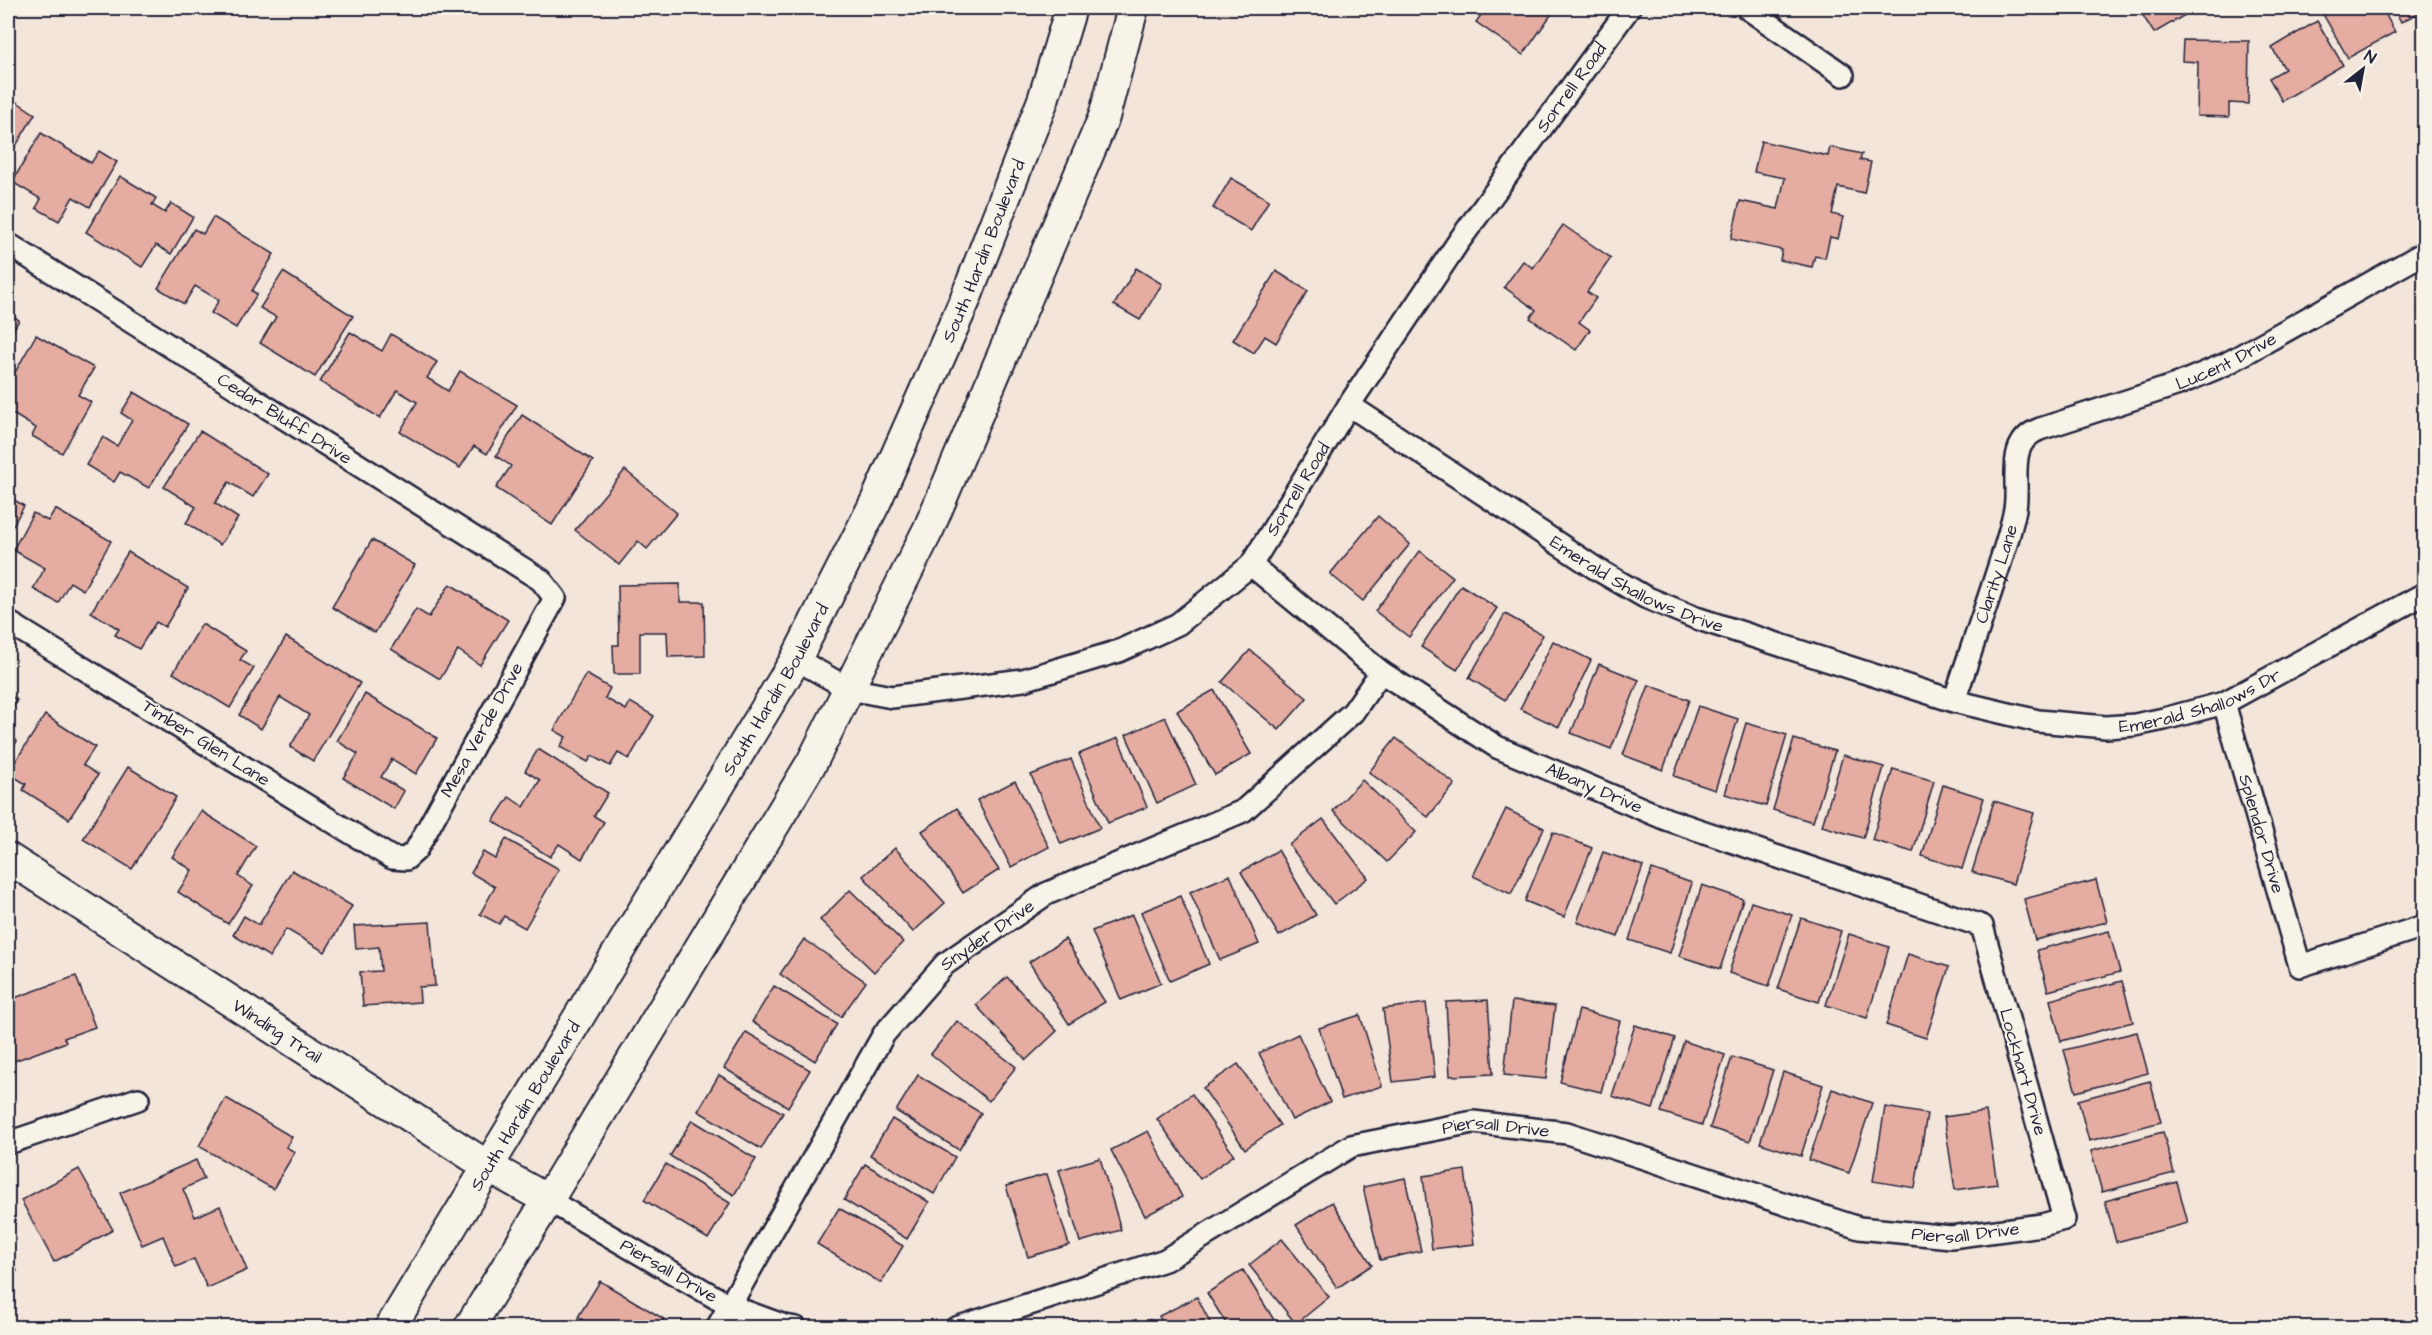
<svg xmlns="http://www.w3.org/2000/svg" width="2432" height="1335" viewBox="0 0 2432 1335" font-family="'Architects Daughter',sans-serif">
	<rect width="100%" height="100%" fill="#f3e5da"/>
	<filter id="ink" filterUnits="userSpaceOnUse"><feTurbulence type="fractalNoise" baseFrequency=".0167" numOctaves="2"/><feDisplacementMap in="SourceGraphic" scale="12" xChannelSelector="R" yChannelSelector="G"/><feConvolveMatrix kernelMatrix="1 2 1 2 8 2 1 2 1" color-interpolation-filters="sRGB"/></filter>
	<g filter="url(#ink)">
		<g fill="#e5aca1" stroke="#22223b" stroke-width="1.5">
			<path d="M 1486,8 L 1547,8 L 1553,12 L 1523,55 L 1476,22 Z"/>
			<path d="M 2138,8 L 2197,8 L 2154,33 Z"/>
			<path d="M 2335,8 L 2382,8 L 2395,32 L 2348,58 L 2323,14 Z"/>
			<path d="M 2394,8 L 2424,8 L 2424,10 L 2401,22 Z"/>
			<path d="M 2317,21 L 2343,65 L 2282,101 L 2269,78 L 2285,69 L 2272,48 Z"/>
			<path d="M 2183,40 L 2249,41 L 2248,104 L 2229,103 L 2229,117 L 2197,116 L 2198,62 L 2182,61 Z"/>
			<path d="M 8,96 L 35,114 L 8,159 Z"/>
			<path d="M 41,133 L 91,163 L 99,151 L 117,162 L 90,207 L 73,197 L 59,221 L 36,208 L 41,199 L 12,182 Z"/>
			<path d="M 1761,141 L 1828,156 L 1830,147 L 1862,154 L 1860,160 L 1871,162 L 1864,193 L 1838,187 L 1832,214 L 1843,217 L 1838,239 L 1830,237 L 1825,258 L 1815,256 L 1812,267 L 1780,260 L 1782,250 L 1731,239 L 1740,201 L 1778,209 L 1785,178 L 1754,172 Z"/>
			<path d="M 120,176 L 156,198 L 152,205 L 165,213 L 171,203 L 193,217 L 171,254 L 156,245 L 142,267 L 86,232 Z"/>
			<path d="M 1231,178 L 1269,200 L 1251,231 L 1213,208 Z"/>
			<path d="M 213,217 L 274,254 L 252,291 L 257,294 L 236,328 L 211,313 L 219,300 L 195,286 L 184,304 L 158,288 L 194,229 L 203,234 Z"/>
			<path d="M 1563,225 L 1611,258 L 1587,292 L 1596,298 L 1579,322 L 1590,330 L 1576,350 L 1530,318 L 1536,310 L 1504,287 L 1523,261 L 1533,268 Z"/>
			<path d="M 1136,268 L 1162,284 L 1140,320 L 1114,305 Z"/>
			<path d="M 1276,271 L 1308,291 L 1276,343 L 1265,336 L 1254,353 L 1233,340 Z"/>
			<path d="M 283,272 L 353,316 L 315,377 L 260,343 L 276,317 L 260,308 Z"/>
			<path d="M 8,313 L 19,320 L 8,340 Z"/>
			<path d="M 350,332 L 382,351 L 391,334 L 437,362 L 427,378 L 448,391 L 460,371 L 517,405 L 487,454 L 474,446 L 460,468 L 400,432 L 417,402 L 397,390 L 380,418 L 320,382 Z"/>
			<path d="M 36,335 L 94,368 L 78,395 L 91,402 L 62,453 L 32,436 L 36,428 L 8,411 L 8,385 Z"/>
			<path d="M 134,392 L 188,424 L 149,488 L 120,472 L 114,482 L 86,465 L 103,437 L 117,446 L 132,420 L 121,413 Z"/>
			<path d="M 522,415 L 593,461 L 552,525 L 496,488 L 511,466 L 496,456 Z"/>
			<path d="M 200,431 L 268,474 L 253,497 L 229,482 L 215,503 L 238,518 L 220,545 L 186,523 L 196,507 L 164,487 Z"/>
			<path d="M 625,470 L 677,513 L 647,549 L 638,541 L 619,565 L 575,530 Z"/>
			<path d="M 8,496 L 24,506 L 8,534 Z"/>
			<path d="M 55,509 L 111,541 L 83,590 L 70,582 L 58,603 L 33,589 L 45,568 L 13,550 L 33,513 L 48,521 Z"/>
			<path d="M 1378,516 L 1410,544 L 1363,601 L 1330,574 Z"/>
			<path d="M 372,540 L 415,565 L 375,633 L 332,607 Z"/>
			<path d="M 1420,551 L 1453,577 L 1409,637 L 1375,611 Z"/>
			<path d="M 128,552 L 188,588 L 165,627 L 156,622 L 139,649 L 115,635 L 119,629 L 91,612 Z"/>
			<path d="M 450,584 L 508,620 L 480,665 L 458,650 L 440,679 L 391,649 L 416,609 L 429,617 Z"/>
			<path d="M 680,584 L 680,602 L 704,602 L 705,656 L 668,657 L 667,632 L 640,632 L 640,674 L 614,674 L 613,645 L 619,645 L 618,585 Z"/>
			<path d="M 1461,585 L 1497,608 L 1457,670 L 1421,647 Z"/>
			<path d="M 1505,614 L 1543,635 L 1505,700 L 1469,678 Z"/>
			<path d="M 202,624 L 246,651 L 240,660 L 254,668 L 230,708 L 173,673 Z"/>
			<path d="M 286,637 L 360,683 L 313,761 L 290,747 L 309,715 L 280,697 L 261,729 L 239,715 Z"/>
			<path d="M 1553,641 L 1591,660 L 1559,727 L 1520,709 Z"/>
			<path d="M 1250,650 L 1307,698 L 1279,730 L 1222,682 Z"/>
			<path d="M 1599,664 L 1639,680 L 1611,749 L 1571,733 Z"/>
			<path d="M 586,674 L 610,688 L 605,698 L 626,710 L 630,702 L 654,716 L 629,759 L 618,753 L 610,766 L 592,756 L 588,762 L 560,747 L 566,737 L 554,730 Z"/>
			<path d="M 1649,685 L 1689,700 L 1663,770 L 1623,755 Z"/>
			<path d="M 1214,690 L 1251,754 L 1215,775 L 1177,711 Z"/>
			<path d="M 8,694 L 17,700 L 8,716 Z"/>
			<path d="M 365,694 L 437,738 L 416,774 L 392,759 L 381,777 L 404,791 L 394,809 L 343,778 L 358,754 L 337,741 Z"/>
			<path d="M 1698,706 L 1738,719 L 1715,790 L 1674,776 Z"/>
			<path d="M 45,715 L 95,747 L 83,765 L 98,775 L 69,819 L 23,790 L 26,784 L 8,773 Z"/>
			<path d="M 1165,717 L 1196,785 L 1157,803 L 1126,735 Z"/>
			<path d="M 1746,723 L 1787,735 L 1766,806 L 1725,794 Z"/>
			<path d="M 8,735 L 17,741 L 8,758 Z"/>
			<path d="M 1118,738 L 1147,807 L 1108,823 L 1079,754 Z"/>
			<path d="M 1396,738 L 1455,784 L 1428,817 L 1369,772 Z"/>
			<path d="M 1794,739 L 1835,751 L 1813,822 L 1773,810 Z"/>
			<path d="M 538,749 L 608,793 L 594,816 L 604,822 L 582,859 L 559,844 L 550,857 L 493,821 L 509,797 L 524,807 L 540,780 L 525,771 Z"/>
			<path d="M 1843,755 L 1884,767 L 1863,838 L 1822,826 Z"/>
			<path d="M 1071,759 L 1100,828 L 1061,844 L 1031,775 Z"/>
			<path d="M 128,767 L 176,797 L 132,869 L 83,839 Z"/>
			<path d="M 1893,769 L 1934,781 L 1913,852 L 1872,840 Z"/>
			<path d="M 1362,780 L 1416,832 L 1387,862 L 1333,811 Z"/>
			<path d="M 1015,781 L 1049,847 L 1011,867 L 977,800 Z"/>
			<path d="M 1943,785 L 1984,798 L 1962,869 L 1922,856 Z"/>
			<path d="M 1994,801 L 2034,813 L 2013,884 L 1972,872 Z"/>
			<path d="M 957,808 L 999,870 L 963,893 L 922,831 Z"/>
			<path d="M 1506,809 L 1544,828 L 1511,894 L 1473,876 Z"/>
			<path d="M 201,811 L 256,846 L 238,876 L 253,886 L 228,924 L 178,892 L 192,870 L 172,857 Z"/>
			<path d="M 1323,819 L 1368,878 L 1334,904 L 1289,845 Z"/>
			<path d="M 1553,832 L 1592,848 L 1564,917 L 1525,901 Z"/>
			<path d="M 506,839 L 559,869 L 525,928 L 504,916 L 499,924 L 480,914 L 495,887 L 471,873 L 483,852 L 495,859 Z"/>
			<path d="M 895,848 L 945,903 L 913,932 L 863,876 Z"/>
			<path d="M 1278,850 L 1316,915 L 1279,936 L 1241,872 Z"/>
			<path d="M 1603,852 L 1643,866 L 1618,937 L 1577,922 Z"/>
			<path d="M 1652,869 L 1692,883 L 1670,953 L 1629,940 Z"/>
			<path d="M 292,870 L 352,906 L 325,952 L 286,929 L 270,957 L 233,935 L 244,916 L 259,925 Z"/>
			<path d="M 1230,875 L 1259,944 L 1220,960 L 1190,892 Z"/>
			<path d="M 2096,880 L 2107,922 L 2035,940 L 2024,899 Z"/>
			<path d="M 1702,885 L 1743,899 L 1720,969 L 1679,956 Z"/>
			<path d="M 850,890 L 903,942 L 874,972 L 820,920 Z"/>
			<path d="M 1180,896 L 1209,964 L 1170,981 L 1141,912 Z"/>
			<path d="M 1751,902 L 1792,915 L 1769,986 L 1729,973 Z"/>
			<path d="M 1132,915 L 1161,983 L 1121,1000 L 1092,931 Z"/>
			<path d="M 1801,918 L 1841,931 L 1819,1002 L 1778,989 Z"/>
			<path d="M 430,922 L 435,986 L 419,987 L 420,1002 L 363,1006 L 360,972 L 381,971 L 379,947 L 356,949 L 354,926 Z"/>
			<path d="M 2109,931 L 2120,972 L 2048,991 L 2037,950 Z"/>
			<path d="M 1849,934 L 1889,947 L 1867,1018 L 1826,1005 Z"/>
			<path d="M 804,939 L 866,982 L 841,1017 L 780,974 Z"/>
			<path d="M 1065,939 L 1105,1002 L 1069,1024 L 1029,962 Z"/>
			<path d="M 1908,954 L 1949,967 L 1926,1038 L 1886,1025 Z"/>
			<path d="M 76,976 L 95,1027 L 64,1038 L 66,1042 L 14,1061 L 8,1042 L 8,996 L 9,1000 Z"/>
			<path d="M 1007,977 L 1057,1031 L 1026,1060 L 976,1005 Z"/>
			<path d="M 2122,981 L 2133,1022 L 2061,1041 L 2050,1000 Z"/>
			<path d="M 774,986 L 837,1024 L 815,1061 L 752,1022 Z"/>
			<path d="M 1488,1000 L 1493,1074 L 1450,1076 L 1446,1002 Z"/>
			<path d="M 1512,1001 L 1555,1006 L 1546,1079 L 1504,1075 Z"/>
			<path d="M 1426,1003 L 1435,1077 L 1393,1082 L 1383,1009 Z"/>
			<path d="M 1579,1010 L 1620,1021 L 1601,1092 L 1560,1082 Z"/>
			<path d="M 1360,1015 L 1382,1086 L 1342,1099 L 1319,1028 Z"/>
			<path d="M 957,1021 L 1016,1067 L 989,1101 L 931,1054 Z"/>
			<path d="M 1635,1025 L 1675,1038 L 1653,1109 L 1612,1096 Z"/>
			<path d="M 746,1032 L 810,1070 L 788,1107 L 724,1068 Z"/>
			<path d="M 2137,1032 L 2148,1073 L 2076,1092 L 2064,1050 Z"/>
			<path d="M 1298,1034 L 1330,1102 L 1292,1120 L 1259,1053 Z"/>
			<path d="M 1684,1041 L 1725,1055 L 1702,1125 L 1661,1112 Z"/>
			<path d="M 1732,1057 L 1773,1070 L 1750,1141 L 1710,1128 Z"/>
			<path d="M 1238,1064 L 1280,1125 L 1245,1149 L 1203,1088 Z"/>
			<path d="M 1783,1072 L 1823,1085 L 1801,1156 L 1760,1143 Z"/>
			<path d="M 719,1075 L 783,1113 L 761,1149 L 698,1111 Z"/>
			<path d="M 918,1075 L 981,1113 L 959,1150 L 896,1111 Z"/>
			<path d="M 2150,1081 L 2161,1122 L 2089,1141 L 2078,1100 Z"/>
			<path d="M 1832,1089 L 1872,1103 L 1849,1173 L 1809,1160 Z"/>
			<path d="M 1192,1094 L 1234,1155 L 1200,1179 L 1157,1119 Z"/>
			<path d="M 226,1098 L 292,1137 L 286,1147 L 295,1152 L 273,1189 L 199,1146 Z"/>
			<path d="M 1885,1107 L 1927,1114 L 1915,1188 L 1873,1181 Z"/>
			<path d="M 1986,1111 L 1997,1184 L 1955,1190 L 1944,1117 Z"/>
			<path d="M 892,1119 L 955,1157 L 934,1194 L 870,1155 Z"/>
			<path d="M 692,1120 L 756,1159 L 734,1195 L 670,1156 Z"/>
			<path d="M 1148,1131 L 1182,1197 L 1145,1216 L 1111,1150 Z"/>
			<path d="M 2163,1132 L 2174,1173 L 2102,1192 L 2091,1151 Z"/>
			<path d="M 1100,1158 L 1121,1230 L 1080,1242 L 1059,1170 Z"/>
			<path d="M 196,1160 L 204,1179 L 183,1189 L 195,1217 L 220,1206 L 247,1270 L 207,1288 L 194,1259 L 176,1267 L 163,1236 L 142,1245 L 120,1193 Z"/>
			<path d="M 666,1164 L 730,1203 L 708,1239 L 644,1200 Z"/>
			<path d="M 865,1164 L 929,1202 L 907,1239 L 844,1200 Z"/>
			<path d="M 79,1169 L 113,1230 L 54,1262 L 21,1200 Z"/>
			<path d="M 1465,1170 L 1474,1244 L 1432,1249 L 1423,1176 Z"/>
			<path d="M 1047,1174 L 1069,1245 L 1028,1257 L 1006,1186 Z"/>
			<path d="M 1405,1178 L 1421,1251 L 1380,1260 L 1363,1187 Z"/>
			<path d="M 2177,1182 L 2188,1223 L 2116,1242 L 2105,1201 Z"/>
			<path d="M 1332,1202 L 1372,1265 L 1337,1288 L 1296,1225 Z"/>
			<path d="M 839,1208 L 903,1246 L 881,1283 L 817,1244 Z"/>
			<path d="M 1282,1239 L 1329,1297 L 1296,1324 L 1249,1265 Z"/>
			<path d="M 8,1253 L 17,1271 L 8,1277 Z"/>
			<path d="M 1243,1270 L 1279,1328 L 1229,1328 L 1207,1293 Z"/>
			<path d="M 600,1281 L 664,1319 L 659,1328 L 596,1328 L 578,1317 Z"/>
			<path d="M 1197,1297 L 1213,1328 L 1165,1328 L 1159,1316 Z"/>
			<path d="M 1150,1320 L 1153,1328 L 1124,1328 Z"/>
		</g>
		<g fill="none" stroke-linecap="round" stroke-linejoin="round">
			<g stroke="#22223b" stroke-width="26">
				<g id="street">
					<path d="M 1747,8 L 1843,75"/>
					<path id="s1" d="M 8,244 L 541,580 L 555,598 L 416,850 L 406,859 L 392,858 L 8,622"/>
					<path id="s2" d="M 1349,405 L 1595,568 L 1645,597 L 1696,618 L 1954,701 L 2038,721 L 2106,727 L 2135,725 L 2164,719 L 2224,703 L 2424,594"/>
					<path id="s3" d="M 796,659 L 849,689 L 892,697 L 1023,680 L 1119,651 L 1178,624 L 1251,565 L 1349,405 L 1459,241 L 1629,8"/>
					<path id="s4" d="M 1954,701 C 1967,663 1979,626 1992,588 C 2000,562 2010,536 2015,509 C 2020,480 2005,442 2040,429 L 2176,385 L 2226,364 L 2424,253"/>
					<path id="s5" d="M 2224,703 L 2300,966 L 2424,926"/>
					<path d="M 8,1143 L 138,1099"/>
					<path id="s6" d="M 548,1200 L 730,1306 L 785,1326 L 796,1328"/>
					<path id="s7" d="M 717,1328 L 884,1034 L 945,964 L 1046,894 L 1243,811 L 1353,712 L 1381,672"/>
					<path id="s8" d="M 956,1328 L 1165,1260 L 1351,1146 L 1473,1122 L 1567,1133 L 1859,1228 L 1951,1237 L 2042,1225 L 2064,1219 L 1982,926 L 1666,819 L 1497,747 L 1381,672 L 1251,565"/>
				</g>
			</g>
			<g stroke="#22223b" stroke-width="34">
				<g id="secondary">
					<path id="s9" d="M 8,858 L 489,1167 L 548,1200"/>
					<path id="s10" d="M 390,1328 L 796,659 L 876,501 L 965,300 L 1043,100 L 1071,8"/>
					<path d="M 469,1328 L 548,1200 L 812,762 L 929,528 L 1104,117 L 1133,8"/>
				</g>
			</g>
			<use href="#street" stroke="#f7f3e8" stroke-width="21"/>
			<use href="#secondary" stroke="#f7f3e8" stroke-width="30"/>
		</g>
	</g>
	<g text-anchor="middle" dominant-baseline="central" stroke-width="4.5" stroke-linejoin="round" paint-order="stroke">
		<g font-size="18" fill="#22223b" stroke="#f7f3e8">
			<text stroke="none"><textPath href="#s3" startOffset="1071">Sorrell Road</textPath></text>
			<text stroke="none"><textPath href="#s10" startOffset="1232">South Hardin Boulevard</textPath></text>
			<text stroke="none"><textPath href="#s4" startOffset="490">Lucent Drive</textPath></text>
			<text stroke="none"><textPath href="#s1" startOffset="327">Cedar Bluff Drive</textPath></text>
			<text stroke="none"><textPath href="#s3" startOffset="585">Sorrell Road</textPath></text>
			<text stroke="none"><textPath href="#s4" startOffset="134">Clarity Lane</textPath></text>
			<text stroke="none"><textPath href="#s2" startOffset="340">Emerald Shallows Drive</textPath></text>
			<text stroke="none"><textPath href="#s10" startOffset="746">South Hardin Boulevard</textPath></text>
			<text stroke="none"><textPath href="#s2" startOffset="932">Emerald Shallows Dr</textPath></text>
			<text transform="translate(482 730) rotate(-61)">Mesa Verde Drive</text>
			<text transform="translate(206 743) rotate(32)">Timber Glen Lane</text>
			<text transform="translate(1594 788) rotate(23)">Albany Drive</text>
			<text stroke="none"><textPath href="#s5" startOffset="136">Splendor Drive</textPath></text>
			<text stroke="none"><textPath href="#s7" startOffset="482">Snyder Drive</textPath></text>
			<text stroke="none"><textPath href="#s9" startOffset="320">Winding Trail</textPath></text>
			<text transform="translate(2023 1072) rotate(74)">Lockhart Drive</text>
			<text stroke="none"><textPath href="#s10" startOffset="260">South Hardin Boulevard</textPath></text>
			<text stroke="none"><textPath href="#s8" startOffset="585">Piersall Drive</textPath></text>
			<text stroke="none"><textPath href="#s8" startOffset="1071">Piersall Drive</textPath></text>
			<text stroke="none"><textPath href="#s6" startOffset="140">Piersall Drive</textPath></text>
		</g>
	</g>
	<rect width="2432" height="1335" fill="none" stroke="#f7f3e8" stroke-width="30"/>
	<rect x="15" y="15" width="2402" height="1305" fill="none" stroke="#22223b" stroke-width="2" filter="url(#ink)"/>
	<g transform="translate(2363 69) rotate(31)" stroke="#f7f3e8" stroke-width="4.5" paint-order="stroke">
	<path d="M0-4.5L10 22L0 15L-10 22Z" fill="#22223b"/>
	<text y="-9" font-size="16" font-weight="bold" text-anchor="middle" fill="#22223b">N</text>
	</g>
</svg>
